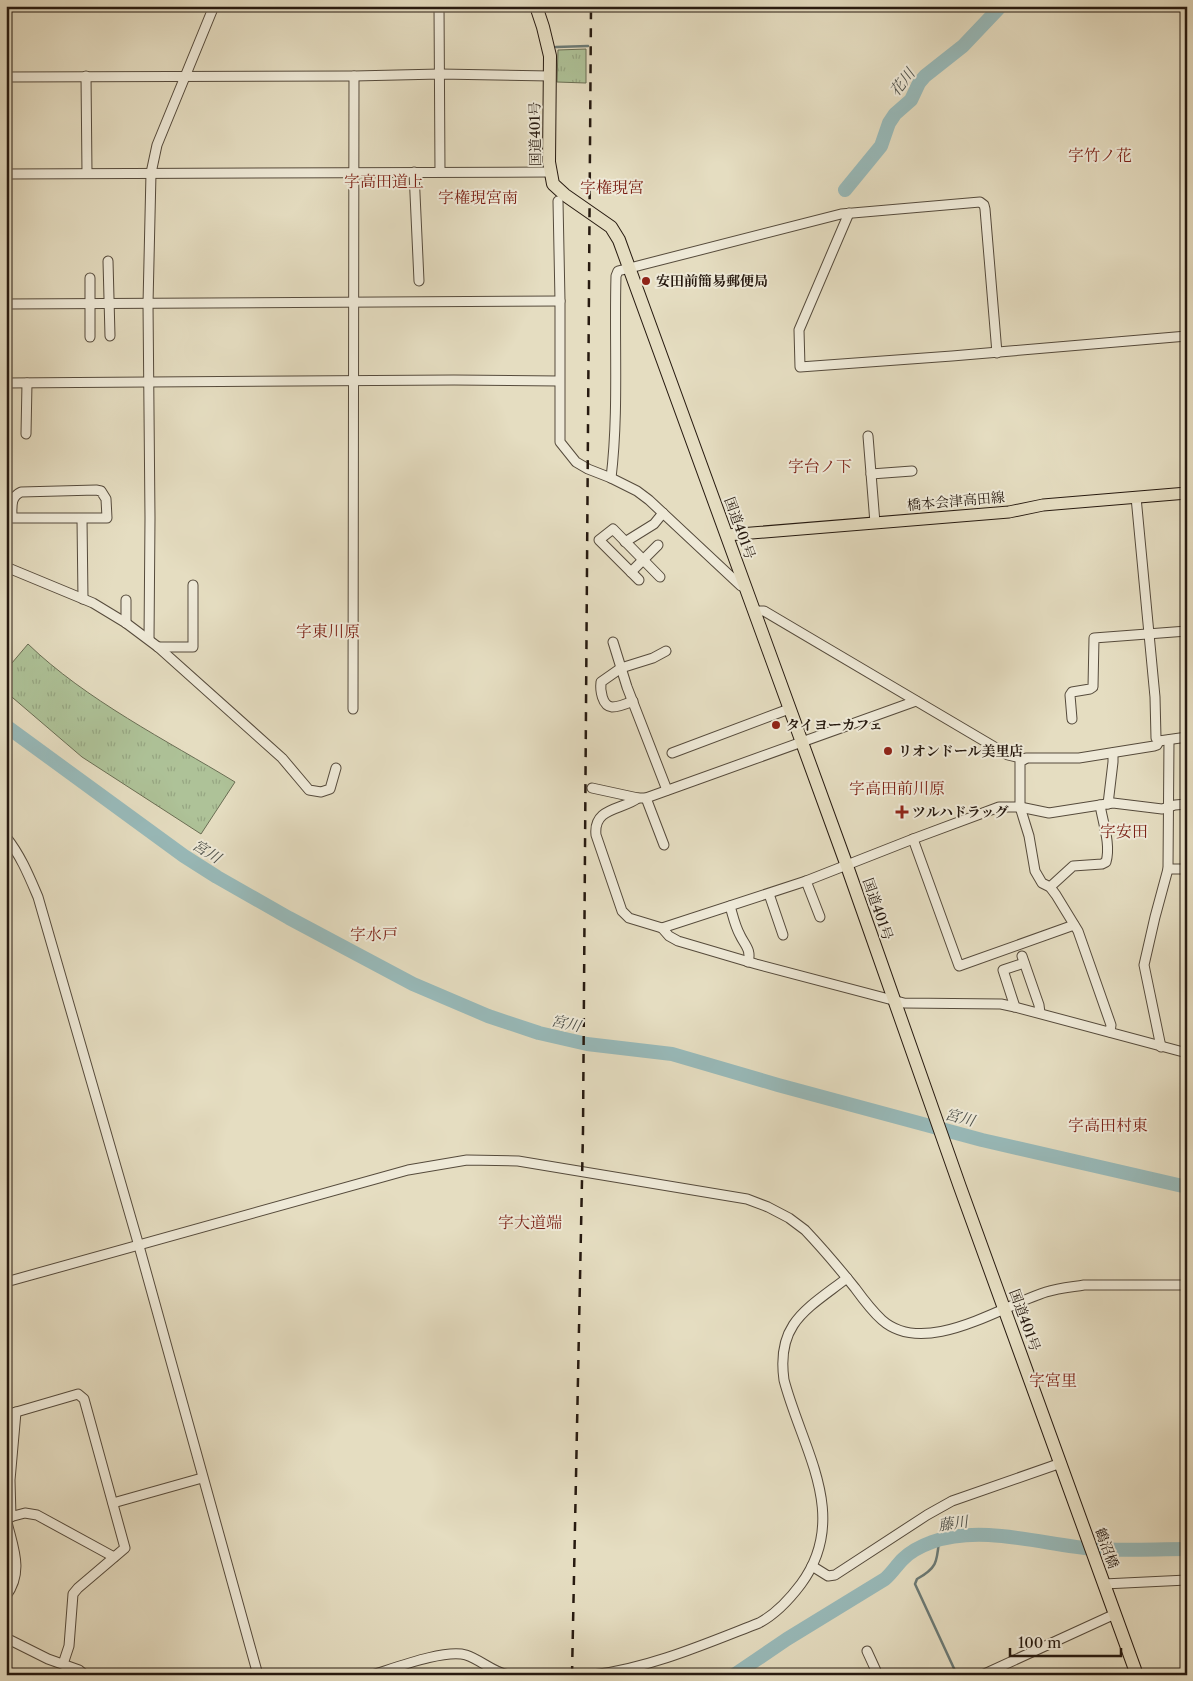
<svg xmlns="http://www.w3.org/2000/svg" width="1193" height="1681" viewBox="0 0 1193 1681" font-family="'Libre Caslon Text','Noto Serif JP',serif">
	<defs>
		<pattern id="grass-tufts" width="24" height="20" patternUnits="userSpaceOnUse" patternTransform="scale(1.25)"><rect width="24" height="20" fill="#aec298"/><path d="M3 7l-1-3M5 7V3M7 7l1-3M15 17l-1-3M17 17v-4M19 17l1-3" fill="none" stroke="#96a682"/></pattern>
	</defs>
	<rect width="100%" height="100%" fill="#e5ddc1"/>
	<filter id="stains"><feTurbulence type="fractalNoise" baseFrequency=".004" numOctaves="4"/><feColorMatrix values="0 0 0 0 .2 0 0 0 0 .09 0 0 0 0 .02 0 0 0 .5 -.17"/></filter>
	<radialGradient id="worn" r=".72"><stop offset=".6" stop-color="#630" stop-opacity="0"/><stop offset="1" stop-color="#630" stop-opacity=".3"/></radialGradient>
	<g fill="url(#grass-tufts)" stroke="#6a6e54">
		<path d="M 586,49 L 586,83 L 557,82 L 558,50 Z"/>
		<path d="M 28,644 C 86,700 166,740 235,782 L 201,834 L 82,757 L 6,692 L 6,670 Z"/>
	</g>
	<g fill="none" stroke-linecap="round" stroke-linejoin="round">
		<g stroke="#6b7a76" stroke-width="2.5">
			<path d="M 556,47 L 588,46"/>
			<path d="M 939,1540 C 937,1562 937,1568 917,1579 L 915,1584 L 957,1675"/>
		</g>
		<g stroke="#98baba" stroke-width="14">
			<path d="M 845,190 L 881,146 L 889,123 L 895,114 L 911,100 L 919,83 L 925,76 L 963,46 L 1001,6"/>
			<path d="M 6,726 L 184,856 L 217,877 L 289,918 L 413,984 L 488,1016 L 539,1033 L 587,1044 L 672,1054 L 778,1085 L 982,1140 L 1187,1187"/>
			<path d="M 734,1675 L 787,1639 L 885,1579 C 892,1573 896,1566 903,1559 C 911,1551 921,1546 932,1542 C 982,1524 1044,1545 1095,1549 C 1125,1551 1156,1549 1187,1549"/>
		</g>
		<g stroke="#564b3c" stroke-width="11">
			<g id="minor">
				<path d="M 439,6 L 440,172"/>
				<path d="M 86,76 L 87,173"/>
				<path d="M 6,77 L 354,76 L 440,74 L 550,76"/>
				<path d="M 414,172 L 419,281"/>
				<path d="M 6,174 L 550,172"/>
				<path d="M 558,201 L 560,301 L 560,442 L 576,462 L 588,469 L 611,478 L 637,491 L 649,500 L 741,586 L 745,586"/>
				<path d="M 849,213 L 799,330 L 800,367 L 952,356 L 1187,336"/>
				<path d="M 108,261 L 110,336"/>
				<path d="M 6,304 L 560,301"/>
				<path d="M 90,337 L 90,278"/>
				<path d="M 6,383 L 454,380 L 559,381"/>
				<path d="M 26,434 L 27,383"/>
				<path d="M 868,436 L 875,523"/>
				<path d="M 871,474 L 912,471"/>
				<path d="M 611,478 C 619,412 614,343 616,276 L 618,271 L 841,214 L 980,202 L 984,205 L 985,209 L 997,353"/>
				<path d="M 1136,497 L 1155,697 L 1156,738 L 1159,741 L 1187,737"/>
				<path d="M 6,518 L 107,518 L 106,499 L 101,491 L 96,490 L 21,492 C 10,497 12,507 12,518"/>
				<path d="M 82,519 L 83,599"/>
				<path d="M 625,542 L 654,524 L 663,513"/>
				<path d="M 6,567 L 93,603 L 126,623 L 158,647 L 282,758 L 309,790 L 321,792 L 330,789 L 336,768"/>
				<path d="M 631,572 L 658,545"/>
				<path d="M 639,580 L 599,540 L 613,529 L 660,577"/>
				<path d="M 754,611 L 764,611 L 1008,755 L 1025,759"/>
				<path d="M 126,623 L 126,600"/>
				<path d="M 149,639 L 150,518 L 148,304 L 151,173 L 157,145 L 214,6"/>
				<path d="M 613,642 L 627,687 L 667,790"/>
				<path d="M 158,647 L 193,647 L 193,585"/>
				<path d="M 633,701 C 626,704 619,707 612,707 C 602,706 600,690 601,682 L 621,668 L 653,658 L 666,651"/>
				<path d="M 353,709 L 354,76"/>
				<path d="M 1072,719 L 1070,695 L 1072,692 L 1090,689 L 1093,687 L 1094,638 L 1187,631"/>
				<path d="M 672,753 L 789,709"/>
				<path d="M 592,788 L 638,798 L 646,798 L 916,701"/>
				<path d="M 638,798 C 623,810 593,807 596,835 L 622,911 L 629,918 L 662,928 L 806,881 L 913,839 L 999,807 L 1020,807 L 1049,813 L 1113,803 L 1162,809 L 1175,805 L 1187,804"/>
				<path d="M 646,798 L 664,845"/>
				<path d="M 1108,804 L 1113,762 L 1113,753"/>
				<path d="M 6,837 C 21,856 29,876 38,897 L 139,1246 L 258,1675"/>
				<path d="M 913,839 L 959,966 L 1074,925"/>
				<path d="M 1168,869 L 1187,869"/>
				<path d="M 806,881 L 820,917"/>
				<path d="M 1050,887 L 1073,866 L 1102,864 L 1106,862 C 1111,845 1103,823 1100,805"/>
				<path d="M 769,894 L 783,935"/>
				<path d="M 730,906 C 733,916 735,926 740,935 C 744,944 752,950 748,962"/>
				<path d="M 662,928 L 669,936 L 678,941 L 756,964 L 904,1003 L 1001,1004 L 1015,1007 L 1187,1053"/>
				<path d="M 1022,956 L 1039,1005 L 1040,1013"/>
				<path d="M 1015,1007 L 1003,970 L 1024,963"/>
				<path d="M 1110,1032 L 1111,1025 L 1078,931 L 1056,895 L 1050,887 L 1042,883 L 1035,871 L 1029,836 L 1020,807 L 1020,762 L 1026,758 L 1079,758 L 1154,746 L 1157,745 L 1159,741"/>
				<path d="M 1161,1047 L 1144,965 L 1155,917 L 1168,869 L 1169,740"/>
				<path d="M 6,1282 L 408,1170 L 467,1160 L 518,1161 L 747,1199 L 768,1207 L 789,1218 L 805,1230 C 823,1249 839,1268 855,1288 C 863,1299 872,1311 882,1320 C 925,1358 1001,1306 1046,1292 C 1059,1288 1072,1287 1084,1285 L 1187,1285"/>
				<path d="M 6,1415 L 78,1394 L 84,1399 L 125,1548 L 78,1588 L 73,1594 L 69,1646 L 63,1664"/>
				<path d="M 113,1503 L 202,1478"/>
				<path d="M 11,1517 L 10,1480 L 16,1412"/>
				<path d="M 6,1518 L 25,1513 L 37,1515 L 114,1557"/>
				<path d="M 6,1518 C 12,1546 25,1570 6,1596"/>
				<path d="M 812,1566 L 828,1576 L 835,1575 L 927,1515 L 952,1501 L 1061,1463"/>
				<path d="M 1104,1584 L 1187,1580"/>
				<path d="M 6,1638 L 48,1659 L 79,1670 L 85,1675"/>
				<path d="M 867,1651 L 878,1675"/>
				<path d="M 372,1675 C 395,1668 444,1649 466,1655 C 481,1660 493,1672 508,1675"/>
				<path d="M 593,1675 C 650,1668 705,1644 759,1623 C 776,1614 789,1600 801,1584 C 851,1516 802,1449 784,1380 C 776,1323 807,1309 847,1278"/>
				<path d="M 982,1675 L 1115,1614"/>
			</g>
		</g>
		<g stroke="#271a10" stroke-width="13">
			<path id="major" d="M 727,535 L 1009,512 L 1043,505 L 1187,493"/>
		</g>
		<g stroke="#271a10" stroke-width="14">
			<path id="highway" d="M 536,6 L 543,27 L 550,56 L 549,162 L 553,184 L 565,195 L 611,227 L 619,240 L 847,866 L 960,1187 L 1137,1675"/>
		</g>
		<use href="#minor" stroke="#eee9d7" stroke-width="9"/>
		<use href="#major" stroke="#e5ddc1" stroke-width="11"/>
		<use href="#highway" stroke="#e5ddc1" stroke-width="12"/>
		<path stroke="#271a10" stroke-width="2.5" stroke-dasharray="9 9" stroke-linecap="butt" d="M 572,1675 L 583,1131 L 591,6"/>
	</g>
	<g fill="#8f2418" stroke="#eee9d7" stroke-width="2">
		<circle cx="646" cy="281" r="5"/>
		<circle cx="776" cy="725" r="5"/>
		<circle cx="888" cy="751" r="5"/>
		<path d="M899.5 804.5h5v5h5v5h-5v5h-5v-5h-5v-5h5z"/>
	</g>
	<g text-anchor="middle" dominant-baseline="central" stroke-width="4" stroke-linejoin="round" paint-order="stroke">
		<g font-size="14" fill="#271a10" stroke="#eee9d7">
			<text transform="translate(535 134) rotate(-91)">国道401号</text>
			<text transform="translate(956 501) rotate(-5)">橋本会津高田線</text>
			<text transform="translate(740 528) rotate(70)">国道401号</text>
			<text transform="translate(878 909) rotate(71)">国道401号</text>
			<text transform="translate(1025 1320) rotate(70)">国道401号</text>
			<text transform="translate(1107 1548) rotate(70)">鶴沼橋</text>
		</g>
		<g font-size="14" font-weight="bold" fill="#271a10" stroke="#eee9d7" text-anchor="start">
			<text x="656" y="281">安田前簡易郵便局</text>
			<text x="786" y="725">タイヨーカフェ</text>
			<text x="898" y="751">リオンドール美里店</text>
			<text x="912" y="812">ツルハドラッグ</text>
		</g>
		<g font-size="15" font-style="italic" fill="#4f524c" stroke="#eee9d7">
			<text transform="translate(902 82) rotate(-52)">花川</text>
			<text transform="translate(207 851) rotate(32)">宮川</text>
			<text transform="translate(566 1023) rotate(13)">宮川</text>
			<text transform="translate(960 1117) rotate(15)">宮川</text>
			<text transform="translate(953 1523) rotate(-8)">藤川</text>
		</g>
		<g font-size="16" fill="#7a1f14" stroke="#eee9d7">
			<text x="1100" y="155">字竹ノ花</text>
			<text x="384" y="181">字高田道上</text>
			<text x="612" y="187">字権現宮</text>
			<text x="478" y="197">字権現宮南</text>
			<text x="820" y="466">字台ノ下</text>
			<text x="328" y="631">字東川原</text>
			<text x="897" y="788">字高田前川原</text>
			<text x="1124" y="831">字安田</text>
			<text x="374" y="934">字水戸</text>
			<text x="1108" y="1125">字高田村東</text>
			<text x="530" y="1222">字大道端</text>
			<text x="1053" y="1380">字宮里</text>
		</g>
	</g>
	<rect width="1193" height="1681" fill="none" stroke="#e5ddc1" stroke-width="25"/>
	<rect x="8" y="8" width="1178" height="1666" fill="none" stroke="#271a10" stroke-width="2.5"/>
	<rect x="12" y="12" width="1168" height="1656" fill="none" stroke="#271a10"/>
	<path d="M1010 1648v8h111v-8" fill="none" stroke="#271a10" stroke-width="2.5"/>
	<text x="1018" y="1648" font-size="15" fill="#271a10" stroke="#eee9d7" stroke-width="4" paint-order="stroke">100 m</text>
	<rect width="100%" height="100%" filter="url(#stains)"/>
	<rect width="100%" height="100%" fill="url(#worn)"/>
</svg>
